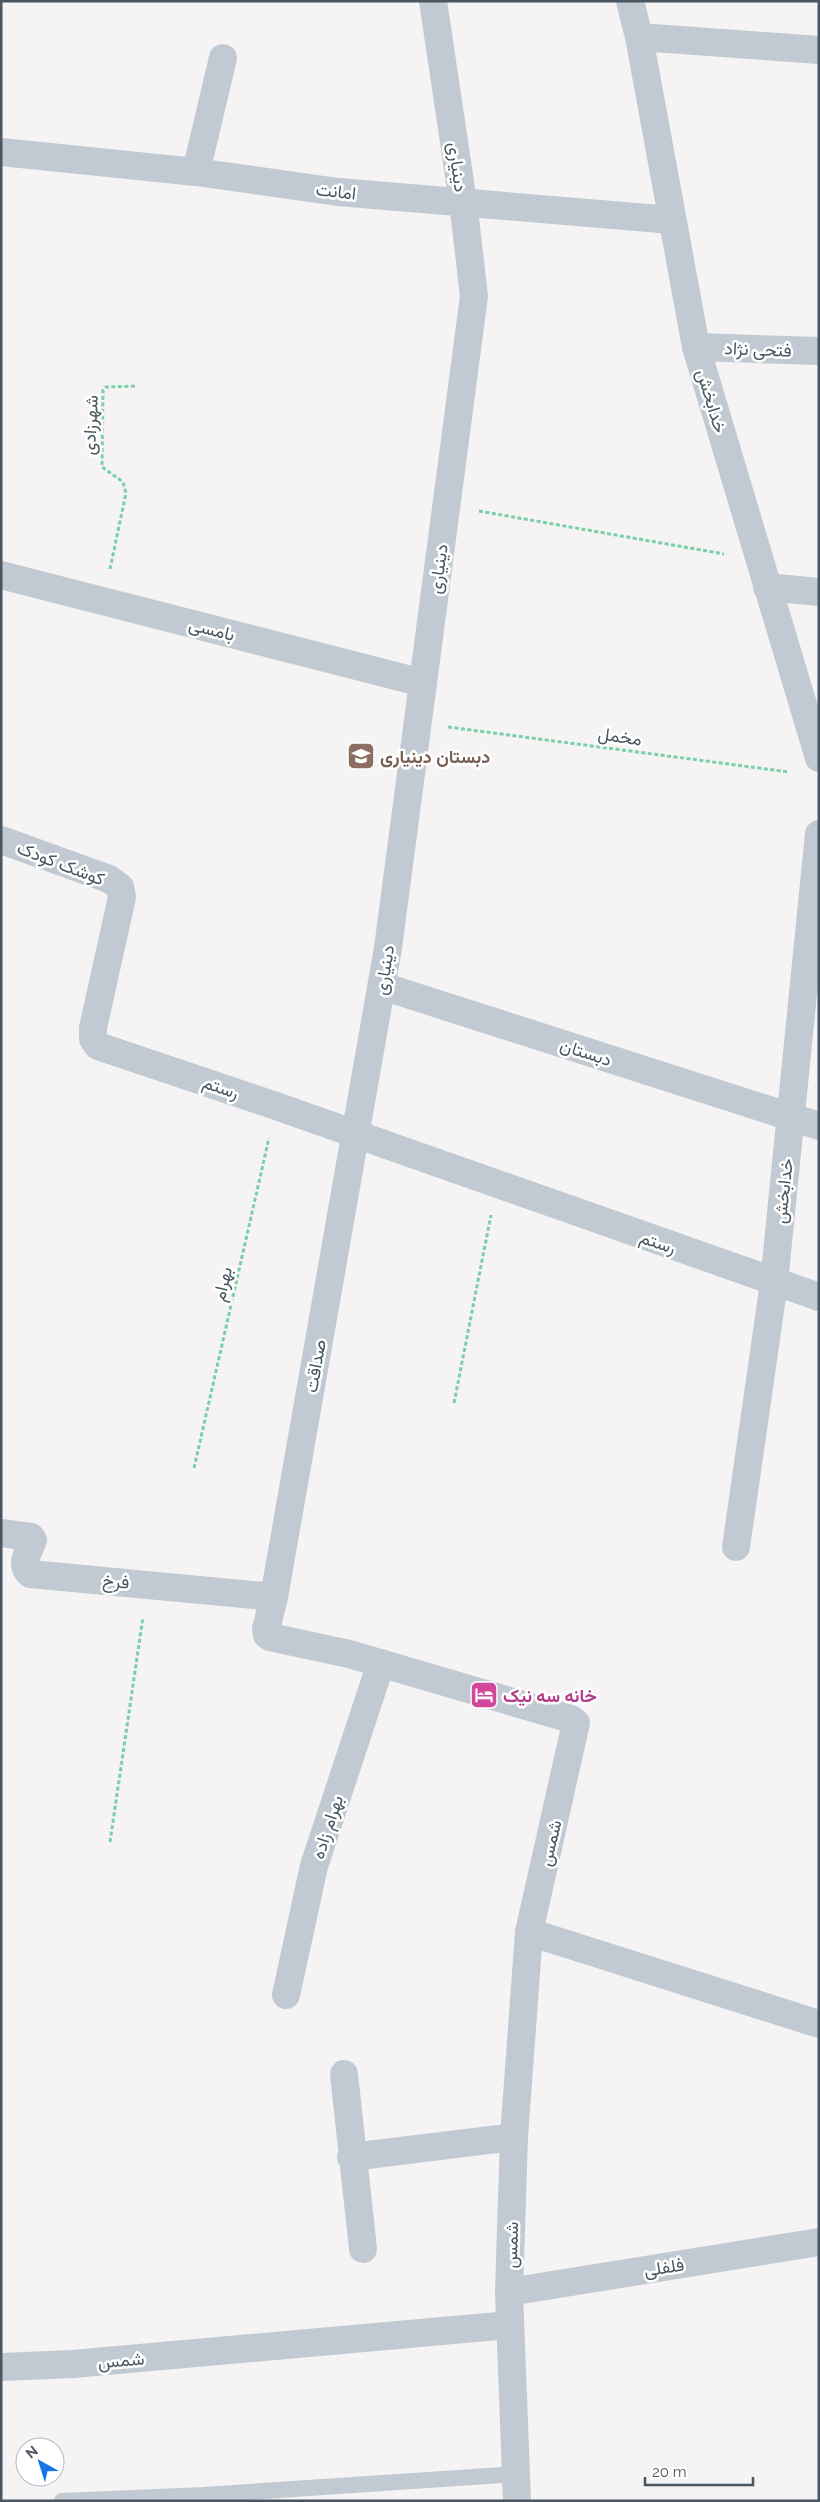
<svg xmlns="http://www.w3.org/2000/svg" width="820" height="2502" viewBox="0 0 820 2502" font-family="Raleway,Vazirmatn,sans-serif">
	<rect width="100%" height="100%" fill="#f5f3f3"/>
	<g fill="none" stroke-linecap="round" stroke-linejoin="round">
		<g stroke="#7ad0a6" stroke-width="3" stroke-dasharray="4 2.5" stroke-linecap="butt">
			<path d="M 479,511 L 724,554"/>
			<path d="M 110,569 L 126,493 L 123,482 L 102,467 L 103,390 L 106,387 L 137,386"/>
			<path d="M 448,727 L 789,772"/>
			<path d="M 454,1403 L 491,1215"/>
			<path d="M 194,1468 L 269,1138"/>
			<path d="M 110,1842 L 143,1617"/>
		</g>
		<path stroke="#c1cad2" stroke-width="16" d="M 62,2501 L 204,2495 L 516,2474"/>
		<g stroke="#c1cad2" stroke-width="28">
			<path d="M 433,1 L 463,202 L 474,296 L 388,948 L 274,1597 L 266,1629 L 267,1635 L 270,1637 L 349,1654 L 571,1719 L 576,1723 L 529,1932 L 514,2137 L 509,2292 L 517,2501"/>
			<path d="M 630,1 L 639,37 L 696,347 L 819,758"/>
			<path d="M 639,37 L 819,50"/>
			<path d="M 1,152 L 196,172 L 338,192 L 672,220"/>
			<path d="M 196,172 L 223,58"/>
			<path d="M 696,347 L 819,351"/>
			<path d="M 1,575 L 423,683"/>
			<path d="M 767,587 L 819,592"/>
			<path d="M 1,840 L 109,879 L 120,887 L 122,897 L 93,1028 L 93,1039 L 98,1046 L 276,1106 L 819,1297"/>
			<path d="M 382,986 L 819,1126"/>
			<path d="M 1,1533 L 31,1537 L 33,1540 C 29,1552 19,1564 30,1574 L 274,1597"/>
			<path d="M 736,1547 L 774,1283 L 819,834"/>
			<path d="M 529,1932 L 819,2024"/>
			<path d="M 286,1995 L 314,1866 L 381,1663"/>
			<path d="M 344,2074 L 363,2249"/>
			<path d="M 351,2157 L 514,2137"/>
			<path d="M 509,2292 L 819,2242"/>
			<path d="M 1,2367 L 73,2364 L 510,2325"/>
		</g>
	</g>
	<defs>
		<g id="school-square" transform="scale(1.4375)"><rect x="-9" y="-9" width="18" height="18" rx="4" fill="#8d6e63" stroke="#fff"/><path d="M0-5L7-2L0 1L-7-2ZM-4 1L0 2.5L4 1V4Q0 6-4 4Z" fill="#fff"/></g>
		<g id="hotel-square" transform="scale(1.4375)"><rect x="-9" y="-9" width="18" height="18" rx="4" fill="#d1479c" stroke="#fff"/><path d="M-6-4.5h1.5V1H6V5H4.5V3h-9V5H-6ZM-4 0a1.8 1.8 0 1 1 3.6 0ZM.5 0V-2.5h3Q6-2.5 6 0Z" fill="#fff"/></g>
	</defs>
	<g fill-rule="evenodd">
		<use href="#school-square" x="361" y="756"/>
		<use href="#hotel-square" x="484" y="1695"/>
	</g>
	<g text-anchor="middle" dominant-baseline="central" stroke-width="5" stroke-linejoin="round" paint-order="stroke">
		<g font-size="18" fill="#4a5661" stroke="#fff">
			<text transform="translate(458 167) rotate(82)">دینیاری</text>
			<text transform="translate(336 191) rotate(6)">امانت</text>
			<text transform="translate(758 349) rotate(2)">فتحی نژاد</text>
			<text transform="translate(712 401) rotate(73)">خدابخش</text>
			<text transform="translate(90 425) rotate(-87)">شهرزادی</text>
			<text transform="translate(438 569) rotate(-82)">دینیاری</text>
			<text transform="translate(212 629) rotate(14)">بامسی</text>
			<text transform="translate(620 736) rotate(8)">مخمل</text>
			<text transform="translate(61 863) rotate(21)">کوشک کودک</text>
			<text transform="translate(384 970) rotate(-81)">دینیاری</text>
			<text transform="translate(586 1052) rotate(18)">دبستان</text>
			<text transform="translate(221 1087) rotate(19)">رستم</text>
			<text transform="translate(783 1191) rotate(-84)">خدابخش</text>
			<text transform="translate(658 1242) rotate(19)">رستم</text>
			<text transform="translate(222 1284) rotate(-77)">بهرام</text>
			<text transform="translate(315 1366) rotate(-80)">صداقت</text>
			<text transform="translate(116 1581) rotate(5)">فرخ</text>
			<text transform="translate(327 1827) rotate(-72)">بهرام زاده</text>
			<text transform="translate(550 1843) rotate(-77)">شمس</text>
			<text transform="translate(511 2245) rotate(-88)">شمس</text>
			<text transform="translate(664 2267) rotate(-9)">فلفلی</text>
			<text transform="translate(121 2360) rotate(-5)">شمس</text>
		</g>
		<g font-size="18" font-weight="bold" fill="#785e54" stroke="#fff" text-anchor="start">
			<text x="380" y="756">دبستان دینیاری</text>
		</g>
		<g font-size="18" font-weight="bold" fill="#b23c85" stroke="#fff" text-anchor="start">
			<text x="503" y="1695">خانه سه نیک</text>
		</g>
	</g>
	<rect width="820" height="2502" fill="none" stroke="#4a5661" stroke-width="5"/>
	<g transform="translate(40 2462) rotate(321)"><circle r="24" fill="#ffffff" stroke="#b7bbc0"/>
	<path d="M0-4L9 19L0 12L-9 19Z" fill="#1a73e8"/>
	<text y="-8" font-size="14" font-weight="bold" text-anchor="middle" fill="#4a5661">N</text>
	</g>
	<path d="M645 2477v8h108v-8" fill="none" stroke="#4a5661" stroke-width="2.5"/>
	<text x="652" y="2477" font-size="15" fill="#4a5661" stroke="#ffffff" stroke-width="4" paint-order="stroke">20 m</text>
</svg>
